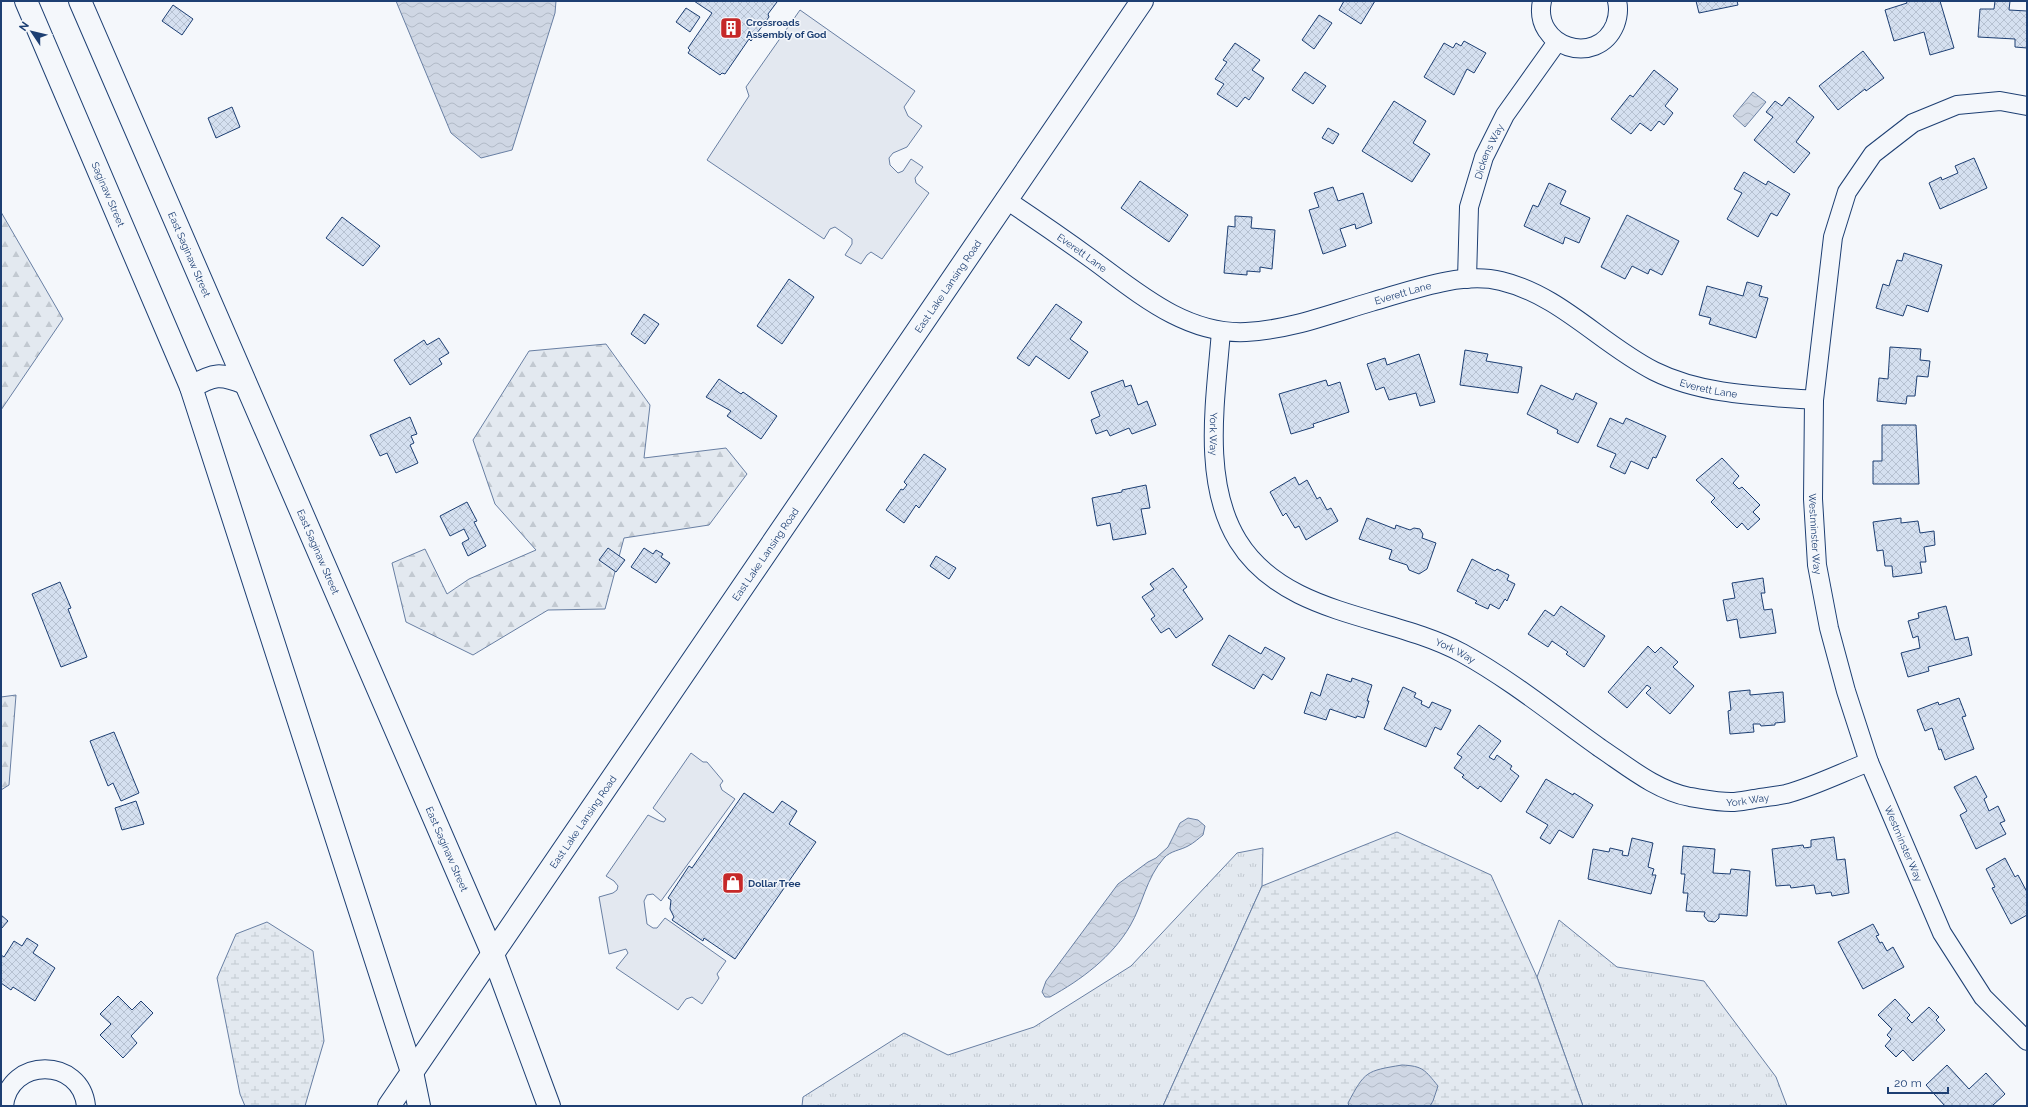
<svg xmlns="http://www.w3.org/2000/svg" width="2028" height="1107" viewBox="0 0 2028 1107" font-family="Raleway,sans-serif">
	<defs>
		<pattern id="grass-tufts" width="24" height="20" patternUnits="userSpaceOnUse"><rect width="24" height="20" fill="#e3e9f0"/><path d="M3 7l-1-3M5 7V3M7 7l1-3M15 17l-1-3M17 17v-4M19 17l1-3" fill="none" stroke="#c2c9d1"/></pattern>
		<pattern id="forest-firs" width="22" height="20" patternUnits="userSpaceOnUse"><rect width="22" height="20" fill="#e3e9f0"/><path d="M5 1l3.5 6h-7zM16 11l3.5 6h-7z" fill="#c2c9d1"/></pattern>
		<pattern id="wetland-marsh" width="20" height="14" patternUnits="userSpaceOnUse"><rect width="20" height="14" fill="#e3e9f0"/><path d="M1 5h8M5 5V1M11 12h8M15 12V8" fill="none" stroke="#c2c9d1"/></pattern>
		<pattern id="water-waves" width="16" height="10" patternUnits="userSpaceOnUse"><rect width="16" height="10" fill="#cfd7e4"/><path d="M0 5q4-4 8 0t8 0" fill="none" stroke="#b1bac7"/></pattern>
		<pattern id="building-cross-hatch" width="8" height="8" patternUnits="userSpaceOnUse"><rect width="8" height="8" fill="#d5e0f0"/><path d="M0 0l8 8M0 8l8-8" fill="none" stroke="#b6c1d1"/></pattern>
	</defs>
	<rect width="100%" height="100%" fill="#f4f7fb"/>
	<g fill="url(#grass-tufts)" stroke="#687fa3">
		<path d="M 1263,848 L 1262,886 L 1163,1106 L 802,1106 L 803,1097 L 904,1033 L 948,1055 L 1034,1027 L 1131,966 L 1237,853 Z"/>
		<path d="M 1559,920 L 1617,967 L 1704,981 L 1776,1077 L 1787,1106 L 1583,1106 L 1537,977 Z"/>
	</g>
	<g fill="url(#forest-firs)" stroke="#687fa3">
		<path d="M 1,212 L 63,319 L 1,410 Z"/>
		<path d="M 606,344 L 650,405 L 644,458 L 726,448 L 747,474 L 709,525 L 624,538 L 605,609 L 548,610 L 473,655 L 406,622 L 392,563 L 425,549 L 447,594 L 469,579 L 536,550 L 495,504 L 473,440 L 529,351 Z"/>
		<path d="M 16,695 L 9,785 L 1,790 L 1,697 Z"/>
	</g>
	<g fill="url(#wetland-marsh)" stroke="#687fa3">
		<path d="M 1397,832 L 1491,875 L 1537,977 L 1583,1106 L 1163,1106 L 1262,886 Z"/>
		<path d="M 267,922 L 313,951 L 324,1041 L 305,1106 L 245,1106 L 240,1094 L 217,978 L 236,934 Z"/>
	</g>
	<g fill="#e3e8f0" stroke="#687fa3">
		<path d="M 800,10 L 915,91 L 904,107 L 908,116 L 922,126 L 907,147 L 893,153 L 889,158 L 890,165 L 898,173 L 903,171 L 911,159 L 923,167 L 915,178 L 916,183 L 929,193 L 882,259 L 871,252 L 867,255 L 861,264 L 845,255 L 852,244 L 852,239 L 835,227 L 830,229 L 824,239 L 707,160 L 749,96 L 746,87 Z"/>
		<path d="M 691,753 L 703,762 L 707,762 L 723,781 L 720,785 L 722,790 L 735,799 L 661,901 L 653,894 L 647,895 L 644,901 L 647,924 L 653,928 L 657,928 L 665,918 L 726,961 L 717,974 L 719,978 L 702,1004 L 692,997 L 686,999 L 678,1010 L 616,968 L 628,953 L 626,949 L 609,954 L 599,897 L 613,893 L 617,890 L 618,886 L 614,881 L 606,876 L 648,815 L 660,821 L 664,822 L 666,819 L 653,808 Z"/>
	</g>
	<g fill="url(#water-waves)" stroke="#687fa3">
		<path d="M 396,1 L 556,1 L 555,13 L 512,150 L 481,158 L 451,133 Z"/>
		<path d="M 1753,92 L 1766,102 L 1745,127 L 1733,116 Z"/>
		<path d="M 1188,818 L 1198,820 L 1205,826 L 1203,835 C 1199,838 1194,843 1188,846 C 1181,850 1170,851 1164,858 C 1146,878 1143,904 1130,926 C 1112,957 1081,980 1050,997 L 1045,997 L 1042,992 L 1046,981 L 1118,884 L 1148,862 L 1156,858 L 1168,847 L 1180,823 Z"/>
		<path d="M 1402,1065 C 1423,1066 1425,1070 1438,1086 L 1433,1101 L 1430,1106 L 1349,1106 L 1348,1103 C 1365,1071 1366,1071 1402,1065 Z"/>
	</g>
	<g fill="url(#building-cross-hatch)" stroke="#1d3f73">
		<path d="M 694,1 L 775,1 L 777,2 L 768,14 L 769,17 L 751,41 L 749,39 L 725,74 L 722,73 L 720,75 L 688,53 L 690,50 L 688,48 L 712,13 Z"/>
		<path d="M 1344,1 L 1375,1 L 1361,24 L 1339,10 Z"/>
		<path d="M 1696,1 L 1737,1 L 1738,5 L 1699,13 Z"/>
		<path d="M 1906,1 L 1940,1 L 1954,48 L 1930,55 L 1924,32 L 1894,41 L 1885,10 L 1907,3 Z"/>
		<path d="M 1995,1 L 2010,1 L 2009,10 L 2027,11 L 2027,48 L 2015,47 L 2015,39 L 1978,37 L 1980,9 L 1994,9 Z"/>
		<path d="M 173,5 L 193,19 L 182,35 L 162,21 Z"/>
		<path d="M 686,8 L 700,17 L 690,32 L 676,22 Z"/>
		<path d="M 1319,15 L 1332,23 L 1314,49 L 1302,40 Z"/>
		<path d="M 1464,41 L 1486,53 L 1474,73 L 1467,69 L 1454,95 L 1424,77 L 1444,43 L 1453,48 L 1456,43 L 1461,46 Z"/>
		<path d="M 1235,43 L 1260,60 L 1252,70 L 1264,78 L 1249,100 L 1245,97 L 1237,107 L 1217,94 L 1224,84 L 1215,79 L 1227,62 L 1223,60 Z"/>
		<path d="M 1863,51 L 1884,78 L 1866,91 L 1865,89 L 1838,110 L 1819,86 Z"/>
		<path d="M 1654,70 L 1678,89 L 1665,106 L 1673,113 L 1664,125 L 1659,121 L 1651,131 L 1640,123 L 1631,134 L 1611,119 L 1630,95 L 1633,97 Z"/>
		<path d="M 1305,72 L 1326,86 L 1313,104 L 1292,90 Z"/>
		<path d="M 1789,97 L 1814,117 L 1796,142 L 1810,153 L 1794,173 L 1754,140 L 1773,117 L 1766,112 L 1775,101 L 1782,106 Z"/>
		<path d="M 1394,101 L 1426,121 L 1413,143 L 1430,154 L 1412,182 L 1362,151 Z"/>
		<path d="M 232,107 L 240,127 L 216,138 L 208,118 Z"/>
		<path d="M 1328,128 L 1339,134 L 1333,144 L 1322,138 Z"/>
		<path d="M 1974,158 L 1987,188 L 1940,209 L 1929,183 L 1941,177 L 1942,180 L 1958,173 L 1955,166 Z"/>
		<path d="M 1744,172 L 1766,185 L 1768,181 L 1790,194 L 1777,216 L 1771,213 L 1758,237 L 1727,219 L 1742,193 L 1734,189 Z"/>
		<path d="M 1140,181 L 1188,215 L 1169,242 L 1121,208 Z"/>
		<path d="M 1549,183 L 1566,191 L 1560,204 L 1590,218 L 1579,243 L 1565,237 L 1563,244 L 1524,226 L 1533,205 L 1538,207 Z"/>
		<path d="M 1333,187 L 1338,201 L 1363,193 L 1372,223 L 1356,229 L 1355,224 L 1340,229 L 1346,246 L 1323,254 L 1309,210 L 1319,207 L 1314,193 Z"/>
		<path d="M 1627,215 L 1679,241 L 1662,275 L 1650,269 L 1648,274 L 1632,266 L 1625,279 L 1601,267 Z"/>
		<path d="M 1235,216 L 1252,217 L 1251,228 L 1275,230 L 1272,269 L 1260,267 L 1260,272 L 1247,271 L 1247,275 L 1224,273 L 1228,226 L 1235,227 Z"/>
		<path d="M 342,217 L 380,246 L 363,266 L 326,238 Z"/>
		<path d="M 1904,253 L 1942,265 L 1928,312 L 1907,305 L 1903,316 L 1876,308 L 1883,284 L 1889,286 L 1897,260 L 1902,261 Z"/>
		<path d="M 789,279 L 814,297 L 782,344 L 757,326 Z"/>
		<path d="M 1747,282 L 1762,286 L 1759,296 L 1768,298 L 1756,338 L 1709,324 L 1711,318 L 1699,315 L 1707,286 L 1743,296 Z"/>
		<path d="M 1056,304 L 1082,322 L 1070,339 L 1088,352 L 1069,379 L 1036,356 L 1029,366 L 1017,358 Z"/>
		<path d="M 644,314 L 659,324 L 645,344 L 631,334 Z"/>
		<path d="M 439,338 L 449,353 L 439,359 L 442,364 L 410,385 L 394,360 L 424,340 L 427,345 Z"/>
		<path d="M 1890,347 L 1921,349 L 1920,360 L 1930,361 L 1928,377 L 1917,376 L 1915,396 L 1907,396 L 1906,404 L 1877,401 L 1879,378 L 1888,379 Z"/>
		<path d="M 1465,350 L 1488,354 L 1486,361 L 1522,367 L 1518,393 L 1460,385 Z"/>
		<path d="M 1419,354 L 1435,402 L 1420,406 L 1416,393 L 1389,400 L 1384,387 L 1376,390 L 1367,364 L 1385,358 L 1387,365 Z"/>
		<path d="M 719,379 L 741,394 L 743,392 L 777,416 L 761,439 L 727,416 L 731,411 L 706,397 Z"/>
		<path d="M 1123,380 L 1125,387 L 1131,385 L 1138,405 L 1147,401 L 1156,425 L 1132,434 L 1129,428 L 1110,436 L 1107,430 L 1096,434 L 1091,420 L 1100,416 L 1091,392 Z"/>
		<path d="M 1326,380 L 1328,386 L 1340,382 L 1349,412 L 1313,424 L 1314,427 L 1291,434 L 1279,394 Z"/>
		<path d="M 1541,385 L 1573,400 L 1576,393 L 1597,403 L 1578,443 L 1557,433 L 1558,430 L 1527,414 Z"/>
		<path d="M 410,417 L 417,434 L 411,436 L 414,443 L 410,445 L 418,463 L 396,473 L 387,453 L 380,456 L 370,435 Z"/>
		<path d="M 1610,418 L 1623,424 L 1626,418 L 1666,436 L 1656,458 L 1653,457 L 1648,469 L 1631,461 L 1625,474 L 1610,467 L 1616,454 L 1597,446 Z"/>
		<path d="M 1882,425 L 1916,425 L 1919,484 L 1873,484 L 1873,461 L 1882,461 Z"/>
		<path d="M 924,454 L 946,469 L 919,508 L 916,505 L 904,523 L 886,510 L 901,489 L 903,490 L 907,485 L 904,482 Z"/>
		<path d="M 1722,458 L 1739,476 L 1733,483 L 1739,489 L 1742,487 L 1760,505 L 1753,512 L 1760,519 L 1748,530 L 1742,523 L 1737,528 L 1711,502 L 1715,498 L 1696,480 Z"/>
		<path d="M 1295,477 L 1299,485 L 1307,480 L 1317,499 L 1320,497 L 1327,510 L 1331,508 L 1338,521 L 1306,540 L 1299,526 L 1295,528 L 1286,513 L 1283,516 L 1270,492 Z"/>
		<path d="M 1146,485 L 1150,508 L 1141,509 L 1146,534 L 1113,540 L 1110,523 L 1097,526 L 1092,498 L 1122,492 L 1122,490 Z"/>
		<path d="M 467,502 L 477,521 L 474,522 L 486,546 L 468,556 L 462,543 L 469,539 L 464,529 L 450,536 L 440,516 Z"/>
		<path d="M 1367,518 L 1395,529 L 1396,525 L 1410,530 L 1414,528 L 1420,529 L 1423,534 L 1422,538 L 1436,543 L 1427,569 L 1419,574 L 1409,570 L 1407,565 L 1389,559 L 1392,550 L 1359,539 Z"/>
		<path d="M 1901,518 L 1901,523 L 1918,521 L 1920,533 L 1934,531 L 1935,545 L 1924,547 L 1926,562 L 1920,562 L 1922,573 L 1893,577 L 1892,566 L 1885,566 L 1883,550 L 1877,551 L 1873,522 Z"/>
		<path d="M 608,548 L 625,560 L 616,572 L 599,560 Z"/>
		<path d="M 644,548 L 653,554 L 656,550 L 663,554 L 661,557 L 670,563 L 656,583 L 631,567 Z"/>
		<path d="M 936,556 L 956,568 L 949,579 L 930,566 Z"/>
		<path d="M 1472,559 L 1495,571 L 1497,569 L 1509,575 L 1507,580 L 1515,584 L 1507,601 L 1505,599 L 1499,609 L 1490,604 L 1488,609 L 1475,603 L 1477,601 L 1457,591 Z"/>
		<path d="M 1173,568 L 1187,587 L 1183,590 L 1203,619 L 1176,638 L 1169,628 L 1161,633 L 1151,619 L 1155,616 L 1142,597 L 1154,589 L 1150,584 Z"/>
		<path d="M 1763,578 L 1765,593 L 1761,593 L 1764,610 L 1772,609 L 1776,633 L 1740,638 L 1737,619 L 1727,621 L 1723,600 L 1735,598 L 1732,583 Z"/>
		<path d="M 60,582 L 71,608 L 68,609 L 87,657 L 61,667 L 32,594 Z"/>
		<path d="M 1561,606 L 1605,636 L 1584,667 L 1566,654 L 1568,652 L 1552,641 L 1548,647 L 1528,634 L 1545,610 L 1554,616 Z"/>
		<path d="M 1946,606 L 1955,640 L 1968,637 L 1972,655 L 1928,667 L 1929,671 L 1908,677 L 1901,653 L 1920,648 L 1918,636 L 1913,638 L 1908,621 L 1919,618 L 1918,613 Z"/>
		<path d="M 1229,635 L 1261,654 L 1265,647 L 1285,658 L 1272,680 L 1263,674 L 1254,689 L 1212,665 Z"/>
		<path d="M 1648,646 L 1655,653 L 1661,647 L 1678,662 L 1673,667 L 1694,686 L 1670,714 L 1646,693 L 1651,688 L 1647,685 L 1627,708 L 1608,692 Z"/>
		<path d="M 1327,674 L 1351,682 L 1352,678 L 1372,685 L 1367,701 L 1369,701 L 1364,718 L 1357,716 L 1356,718 L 1330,709 L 1326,720 L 1304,713 L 1311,692 L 1320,696 Z"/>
		<path d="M 1403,687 L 1416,693 L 1414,697 L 1422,701 L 1421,704 L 1429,708 L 1432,702 L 1451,710 L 1441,730 L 1435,727 L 1426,747 L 1384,729 Z"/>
		<path d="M 1750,690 L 1750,695 L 1783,692 L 1785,722 L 1775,723 L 1775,725 L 1761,726 L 1760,724 L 1753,724 L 1754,732 L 1730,734 L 1728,711 L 1731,710 L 1729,692 Z"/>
		<path d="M 1959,698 L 1966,716 L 1962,717 L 1974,749 L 1945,760 L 1941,749 L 1939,750 L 1932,728 L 1925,731 L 1917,710 L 1938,702 L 1939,705 Z"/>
		<path d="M 1479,725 L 1501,741 L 1489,757 L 1494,760 L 1497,755 L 1512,766 L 1510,769 L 1519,776 L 1501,802 L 1480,786 L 1478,789 L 1462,777 L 1464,775 L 1454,768 L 1462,757 L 1457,754 Z"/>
		<path d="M 114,732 L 139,793 L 121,801 L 113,783 L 108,786 L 90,741 Z"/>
		<path d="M 1976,776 L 1987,797 L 1984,799 L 1989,811 L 1998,806 L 2005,821 L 2000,823 L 2006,834 L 1976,849 L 1960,815 L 1967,811 L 1954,787 Z"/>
		<path d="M 1546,779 L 1573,795 L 1574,793 L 1593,805 L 1573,838 L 1559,830 L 1550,844 L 1540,838 L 1548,825 L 1526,812 Z"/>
		<path d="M 744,793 L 773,813 L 782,801 L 797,811 L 789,824 L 816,842 L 735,959 L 704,938 L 703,941 L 672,920 L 674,917 L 670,909 L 671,900 L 668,898 L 689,866 L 692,868 Z"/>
		<path d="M 136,801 L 144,824 L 122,830 L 115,808 Z"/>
		<path d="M 1834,837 L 1837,860 L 1845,859 L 1849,893 L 1832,896 L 1831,892 L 1816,894 L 1814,885 L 1791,888 L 1790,885 L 1776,886 L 1772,849 L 1803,845 L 1804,848 L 1811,847 L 1811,840 Z"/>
		<path d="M 1632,838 L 1653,843 L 1648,867 L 1654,869 L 1652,875 L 1656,875 L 1651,894 L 1588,879 L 1593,849 L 1609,852 L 1610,848 L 1623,851 L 1622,855 L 1628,856 Z"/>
		<path d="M 1683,846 L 1715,849 L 1713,873 L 1730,874 L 1731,869 L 1750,871 L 1747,916 L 1719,914 L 1719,918 L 1715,922 L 1708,921 L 1704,916 L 1705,912 L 1686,911 L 1688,893 L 1683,893 L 1685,874 L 1681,874 Z"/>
		<path d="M 2005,858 L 2015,877 L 2018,875 L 2027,892 L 2027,915 L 2011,924 L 1992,888 L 1995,887 L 1986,869 Z"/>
		<path d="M 1,915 L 8,921 L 1,929 Z"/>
		<path d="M 1873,924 L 1879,935 L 1876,936 L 1880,943 L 1882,942 L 1887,951 L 1893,947 L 1904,967 L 1863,989 L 1838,942 Z"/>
		<path d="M 27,938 L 38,945 L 33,953 L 55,968 L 35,1001 L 13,987 L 11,990 L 1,983 L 1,955 L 4,957 L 14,941 L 22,946 Z"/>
		<path d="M 118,996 L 132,1010 L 141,1001 L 153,1013 L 131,1036 L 137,1043 L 123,1058 L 100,1035 L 111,1024 L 100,1014 Z"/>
		<path d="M 1895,999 L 1910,1015 L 1907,1018 L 1912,1023 L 1929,1007 L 1939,1017 L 1936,1020 L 1945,1030 L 1913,1061 L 1903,1050 L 1896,1057 L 1885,1046 L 1891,1039 L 1887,1035 L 1892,1029 L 1878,1015 Z"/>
		<path d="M 1947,1065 L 1969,1089 L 1986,1073 L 2005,1094 L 1992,1106 L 1945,1106 L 1926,1085 Z"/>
	</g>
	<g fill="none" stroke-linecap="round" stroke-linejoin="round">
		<g stroke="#1d3f73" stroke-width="20">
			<g id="street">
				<path d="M 1542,1 C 1532,47 1597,68 1615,25 C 1618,17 1619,9 1617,1"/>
				<path id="s1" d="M 2027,106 L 2000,101 L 1957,105 L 1913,123 L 1873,154 L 1847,192 L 1833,237 L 1814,400 L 1813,499 L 1817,565 L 1829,628 L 1846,691 L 1869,762 L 1942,933 L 1983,997 L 2027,1041"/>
				<path id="s2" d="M 1005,199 C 1035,219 1064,239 1093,260 C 1138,293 1186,335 1246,332 C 1289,330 1330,314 1371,302 C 1410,291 1461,271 1501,281 C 1560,295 1601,344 1654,371 C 1702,395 1761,396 1814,400"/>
				<path id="s3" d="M 1467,279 L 1469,207 L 1484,157 L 1505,115 L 1557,42"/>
				<path id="s4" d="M 1221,331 C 1216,398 1201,481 1238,541 C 1285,617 1390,614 1462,653 C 1511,680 1555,716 1600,748 C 1627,766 1657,791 1690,797 C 1703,799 1718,802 1731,802 C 1739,802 1747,800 1754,799 C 1765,797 1776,796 1786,794 C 1813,787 1843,772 1869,762"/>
				<path d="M 4,1106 C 9,1057 81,1057 86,1106"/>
			</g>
		</g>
		<g stroke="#1d3f73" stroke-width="24">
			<g id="secondary">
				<path id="s5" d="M 389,1106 L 1142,1"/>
			</g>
		</g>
		<g stroke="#1d3f73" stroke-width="24">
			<g id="primary">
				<path id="s6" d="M 26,1 L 191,387 L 412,1072 L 419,1106"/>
				<path id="s7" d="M 80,1 L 492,952 L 549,1106"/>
				<path d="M 191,387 C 214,374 220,373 245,383"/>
			</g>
		</g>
		<use href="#street" stroke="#f4f7fb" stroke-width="18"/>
		<use href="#secondary" stroke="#f4f7fb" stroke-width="22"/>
		<use href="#primary" stroke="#f4f7fb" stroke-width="22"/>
	</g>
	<defs>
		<g id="building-square" transform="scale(1.15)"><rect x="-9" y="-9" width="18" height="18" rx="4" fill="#c62828" stroke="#f4f7fb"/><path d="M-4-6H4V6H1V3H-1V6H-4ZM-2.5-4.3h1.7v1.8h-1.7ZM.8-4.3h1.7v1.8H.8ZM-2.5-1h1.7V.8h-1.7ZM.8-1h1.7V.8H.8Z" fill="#fff"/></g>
		<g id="shop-square" transform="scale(1.15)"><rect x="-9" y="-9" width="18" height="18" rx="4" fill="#c62828" stroke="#f4f7fb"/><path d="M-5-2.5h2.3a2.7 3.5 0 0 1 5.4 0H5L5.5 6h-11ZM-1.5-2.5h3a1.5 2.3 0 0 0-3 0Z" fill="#fff"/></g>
	</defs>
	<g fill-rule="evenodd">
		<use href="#building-square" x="731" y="28"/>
		<use href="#shop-square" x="733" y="883"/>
	</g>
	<g text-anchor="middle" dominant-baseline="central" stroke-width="3" stroke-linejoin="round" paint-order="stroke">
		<g font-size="10" font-weight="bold" fill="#1d3f73" stroke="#f4f7fb" text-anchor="start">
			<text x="746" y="22">Crossroads<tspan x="746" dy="12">Assembly of God</tspan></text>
			<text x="748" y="883">Dollar Tree</text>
		</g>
		<g font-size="10" fill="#1d3f73" stroke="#f4f7fb">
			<text stroke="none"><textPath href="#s3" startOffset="131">Dickens Way</textPath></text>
			<text stroke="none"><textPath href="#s6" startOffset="210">Saginaw Street</textPath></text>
			<text stroke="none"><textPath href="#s2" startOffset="94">Everett Lane</textPath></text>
			<text stroke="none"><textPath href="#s7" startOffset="276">East Saginaw Street</textPath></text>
			<text stroke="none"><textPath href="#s5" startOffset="992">East Lake Lansing Road</textPath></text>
			<text stroke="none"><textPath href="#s2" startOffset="442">Everett Lane</textPath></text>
			<text stroke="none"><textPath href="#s2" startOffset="778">Everett Lane</textPath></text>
			<text stroke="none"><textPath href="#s4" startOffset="103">York Way</textPath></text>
			<text stroke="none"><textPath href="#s1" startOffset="560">Westminster Way</textPath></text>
			<text stroke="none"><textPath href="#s7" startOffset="600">East Saginaw Street</textPath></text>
			<text stroke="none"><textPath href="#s5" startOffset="668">East Lake Lansing Road</textPath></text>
			<text stroke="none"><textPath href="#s4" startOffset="463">York Way</textPath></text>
			<text stroke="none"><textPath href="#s4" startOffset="799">York Way</textPath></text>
			<text stroke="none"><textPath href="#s5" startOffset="344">East Lake Lansing Road</textPath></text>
			<text stroke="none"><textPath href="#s1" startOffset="884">Westminster Way</textPath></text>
			<text stroke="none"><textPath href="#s7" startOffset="924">East Saginaw Street</textPath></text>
		</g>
	</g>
	<rect width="2028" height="1107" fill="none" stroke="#1d3f73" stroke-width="4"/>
	<g transform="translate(32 32) rotate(305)" stroke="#f4f7fb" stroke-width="3" paint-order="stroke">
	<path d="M0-3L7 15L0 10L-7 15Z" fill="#1d3f73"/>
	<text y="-6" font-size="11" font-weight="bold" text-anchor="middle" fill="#1d3f73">N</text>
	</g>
	<path d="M1888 1087v6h60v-6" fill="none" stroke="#1d3f73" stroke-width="2"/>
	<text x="1894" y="1087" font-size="12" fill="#1d3f73" stroke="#f4f7fb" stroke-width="3" paint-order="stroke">20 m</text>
</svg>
